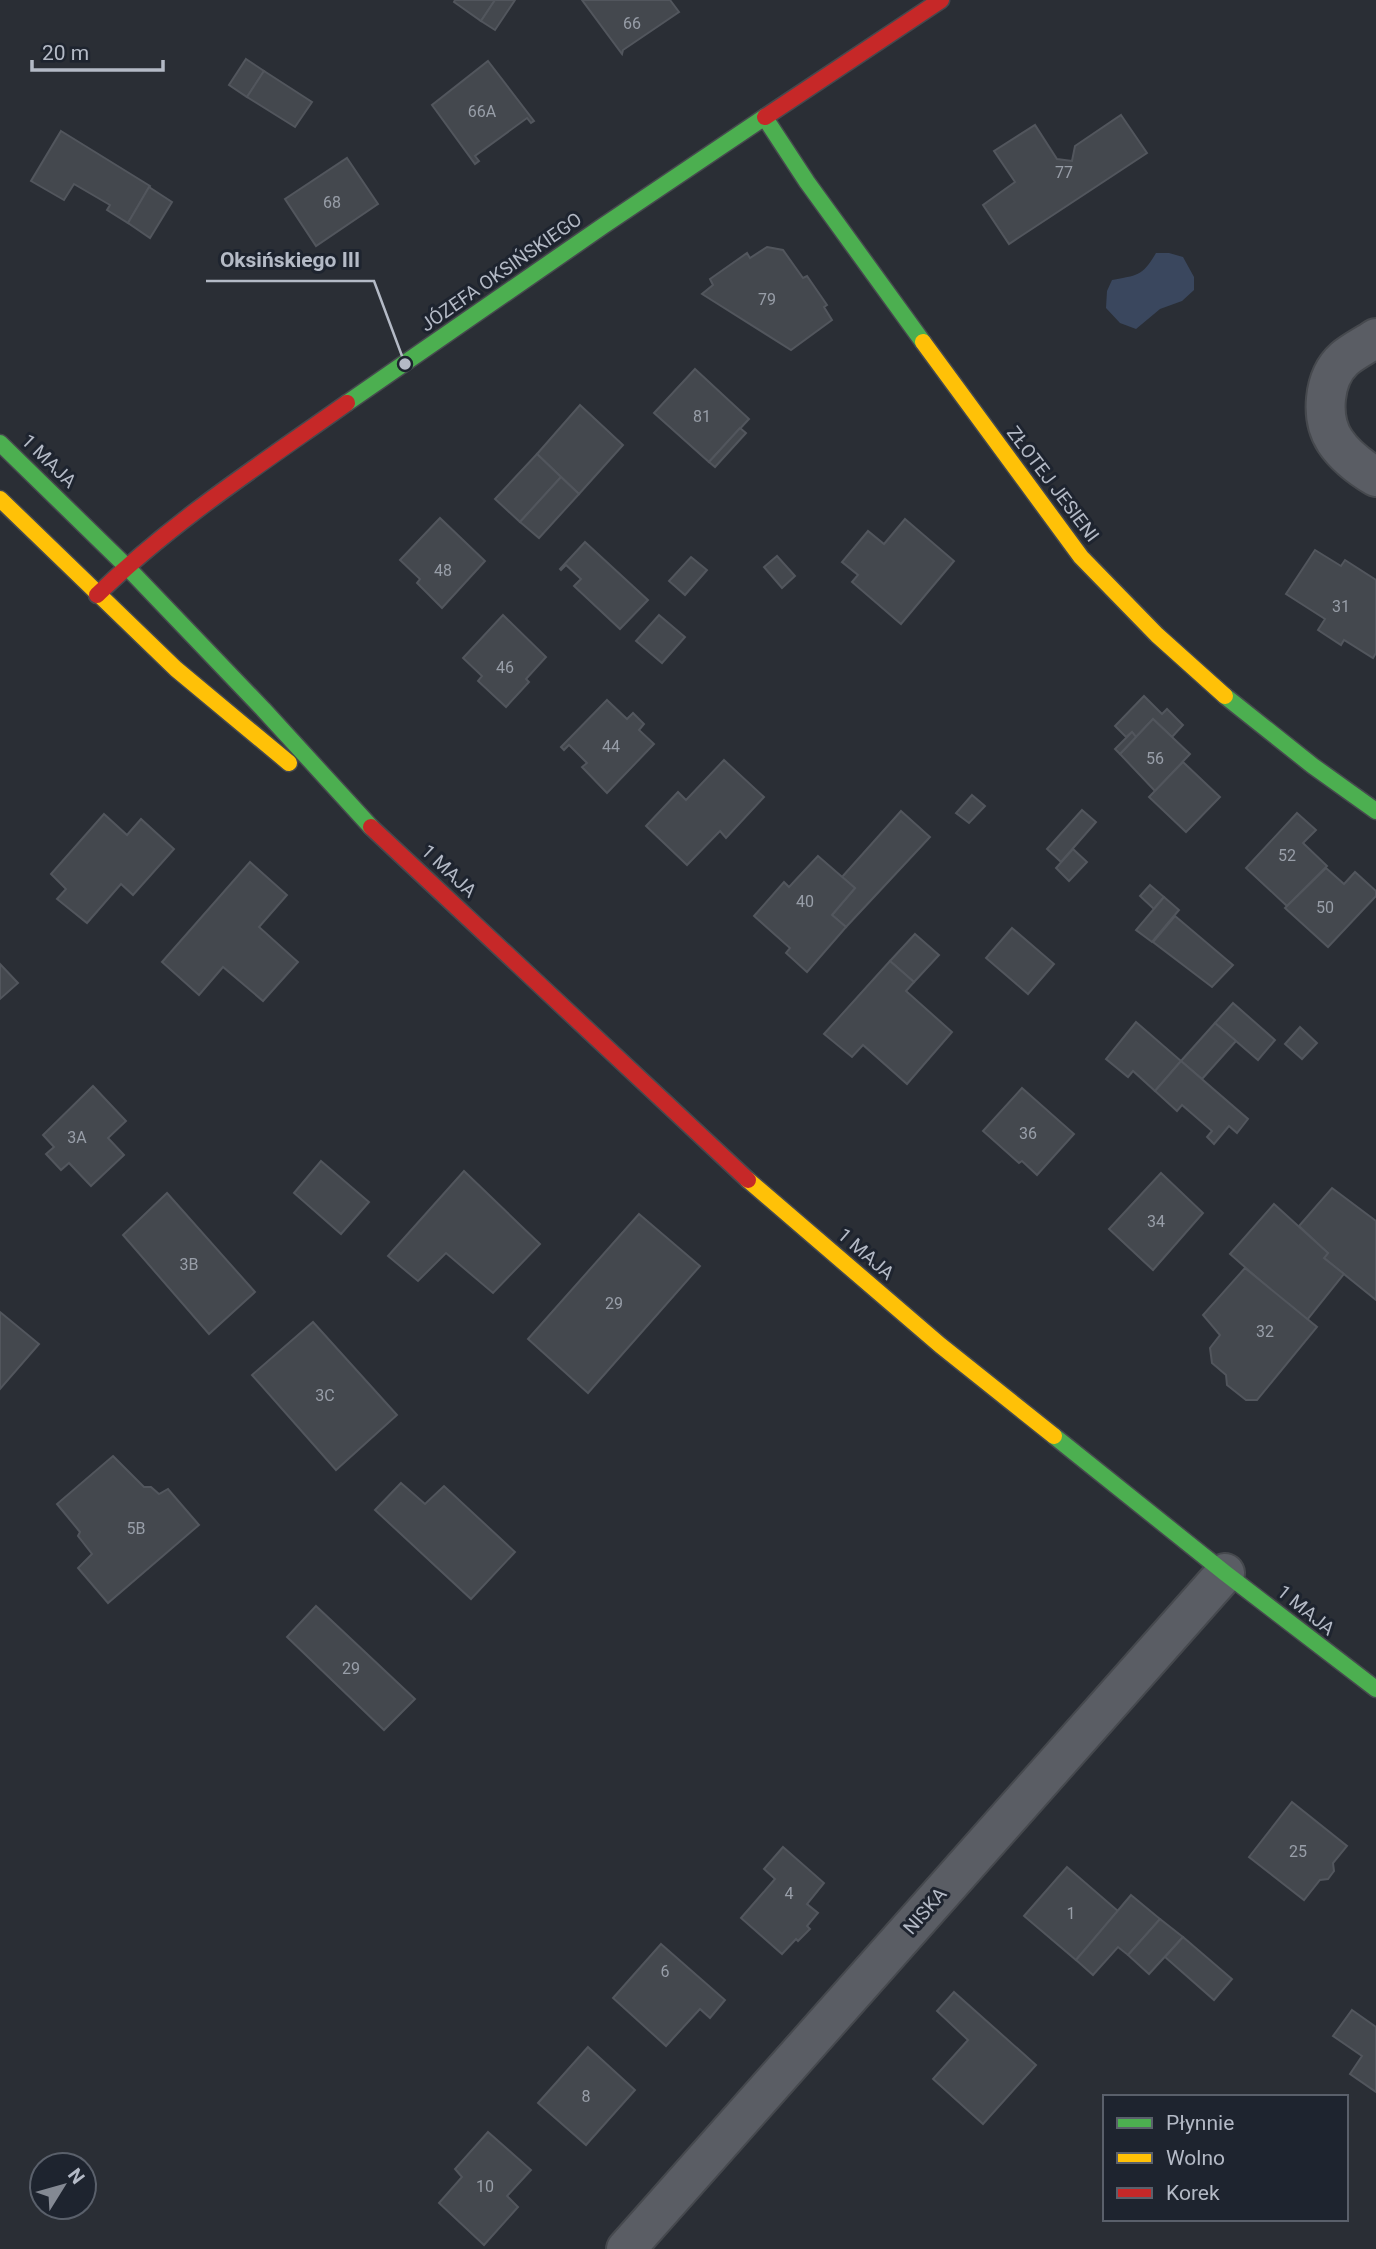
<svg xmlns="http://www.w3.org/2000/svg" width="1376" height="2249" viewBox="0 0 1376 2249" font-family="Roboto,sans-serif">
	<rect width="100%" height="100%" fill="#2a2e35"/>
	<path fill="#3a475e" d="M 1156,253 L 1169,253 L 1183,257 L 1194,277 L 1194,290 L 1182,301 L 1160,309 L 1136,329 L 1120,323 L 1106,308 L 1107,291 L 1112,280 C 1137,275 1142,277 1156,253 Z"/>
	<g fill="#44484e" stroke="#52565d" stroke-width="2">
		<path d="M 455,0 L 495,0 L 481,21 L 454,2 Z"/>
		<path d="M 495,0 L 515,0 L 495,30 L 481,21 Z"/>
		<path d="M 582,0 L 670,0 L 679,12 L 623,50 L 622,54 Z"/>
		<path d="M 246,59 L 264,71 L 247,97 L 229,85 Z"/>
		<path d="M 488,61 L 534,121 L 531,123 L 527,118 L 475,156 L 479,161 L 475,164 L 432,105 Z"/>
		<path d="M 264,71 L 312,102 L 295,127 L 247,97 Z"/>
		<path d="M 1121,115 L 1147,153 L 1009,244 L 983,205 L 1015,182 L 994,151 L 1035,125 L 1057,159 L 1072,161 L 1075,146 Z"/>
		<path d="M 61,131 L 150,186 L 128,223 L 107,210 L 110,205 L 74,184 L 64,200 L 31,181 Z"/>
		<path d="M 347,158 L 378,204 L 316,246 L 285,199 Z"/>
		<path d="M 149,187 L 172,202 L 150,238 L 128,223 Z"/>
		<path d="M 767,247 L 783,250 L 803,278 L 807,276 L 827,305 L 824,307 L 832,320 L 791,350 L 702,294 L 713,285 L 710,279 L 747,253 L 750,258 Z"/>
		<path d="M 695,369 L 749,419 L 709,462 L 654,413 Z"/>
		<path d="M 580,405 L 623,445 L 579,494 L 537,454 Z"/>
		<path d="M 740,428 L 746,433 L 715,467 L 709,462 Z"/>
		<path d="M 537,454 L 561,477 L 520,522 L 495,499 Z"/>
		<path d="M 561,477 L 579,494 L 539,538 L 520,522 Z"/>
		<path d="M 440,518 L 485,561 L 442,608 L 417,583 L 420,579 L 400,560 Z"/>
		<path d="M 905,519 L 954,561 L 901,624 L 852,582 L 858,575 L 842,562 L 868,531 L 884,544 Z"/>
		<path d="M 585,542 L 648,600 L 620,629 L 574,586 L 581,579 L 566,565 L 561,570 L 560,569 Z"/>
		<path d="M 1315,550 L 1341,566 L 1345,560 L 1376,580 L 1376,653 L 1373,658 L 1344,640 L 1341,645 L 1318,630 L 1325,619 L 1286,594 Z"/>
		<path d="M 777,556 L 795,576 L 782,588 L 764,567 Z"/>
		<path d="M 691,557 L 707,570 L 685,595 L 669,581 Z"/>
		<path d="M 503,615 L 546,657 L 526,679 L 529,682 L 506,707 L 478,681 L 482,676 L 463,658 Z"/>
		<path d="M 659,615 L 685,637 L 662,663 L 636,641 Z"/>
		<path d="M 1144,696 L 1162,714 L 1167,709 L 1183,725 L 1172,737 L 1153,719 L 1136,737 L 1132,732 L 1126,737 L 1115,726 Z"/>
		<path d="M 607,700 L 627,719 L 633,713 L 644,724 L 639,730 L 654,744 L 607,793 L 582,767 L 587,763 L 569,745 L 564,750 L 561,747 Z"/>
		<path d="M 1153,719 L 1190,754 L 1155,791 L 1120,754 Z"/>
		<path d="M 1132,732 L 1136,737 L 1120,754 L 1115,749 Z"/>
		<path d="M 724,760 L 764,797 L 726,838 L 720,831 L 687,865 L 646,826 L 678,792 L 686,800 Z"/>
		<path d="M 1183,762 L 1220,797 L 1186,832 L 1149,797 Z"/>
		<path d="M 972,795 L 985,806 L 969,823 L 956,813 Z"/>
		<path d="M 1082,810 L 1096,822 L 1061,862 L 1047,849 Z"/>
		<path d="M 901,811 L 930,837 L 846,927 L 832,915 L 855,888 L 842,877 Z"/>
		<path d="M 1297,813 L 1316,830 L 1303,843 L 1327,866 L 1287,906 L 1246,868 Z"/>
		<path d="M 104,814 L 127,835 L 141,819 L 174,849 L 133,895 L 121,884 L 87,923 L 57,899 L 66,889 L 51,874 Z"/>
		<path d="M 1073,849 L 1087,862 L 1069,881 L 1056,868 Z"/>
		<path d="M 818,856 L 855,888 L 832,915 L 846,927 L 807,972 L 786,953 L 790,948 L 754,916 L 784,882 L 789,887 Z"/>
		<path d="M 250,862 L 287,895 L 259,927 L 298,962 L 263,1001 L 223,967 L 199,995 L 162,962 Z"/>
		<path d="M 1326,868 L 1344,884 L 1355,872 L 1376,891 L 1376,896 L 1328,947 L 1285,908 Z"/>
		<path d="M 1150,885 L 1164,897 L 1154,909 L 1140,896 Z"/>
		<path d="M 1164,897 L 1179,910 L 1152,942 L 1136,930 Z"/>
		<path d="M 1175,916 L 1233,965 L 1212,987 L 1153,942 Z"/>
		<path d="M 1012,928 L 1054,964 L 1028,994 L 986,958 Z"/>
		<path d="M 915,934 L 939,955 L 914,982 L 890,961 Z"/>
		<path d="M 890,961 L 914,982 L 906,991 L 952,1032 L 907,1084 L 863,1045 L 852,1057 L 824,1034 Z"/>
		<path d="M 0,964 L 18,983 L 0,999 Z"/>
		<path d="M 1233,1003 L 1275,1040 L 1258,1060 L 1215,1023 Z"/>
		<path d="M 1136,1022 L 1181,1061 L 1155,1091 L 1133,1071 L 1128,1077 L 1106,1059 Z"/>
		<path d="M 1215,1023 L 1236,1041 L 1202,1079 L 1181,1061 Z"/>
		<path d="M 1300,1027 L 1317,1043 L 1302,1059 L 1285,1044 Z"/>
		<path d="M 1181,1061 L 1248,1119 L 1237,1133 L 1229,1126 L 1214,1144 L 1207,1137 L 1212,1131 L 1182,1105 L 1177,1111 L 1155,1091 Z"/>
		<path d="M 93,1086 L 126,1121 L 108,1138 L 124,1155 L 91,1186 L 69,1163 L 61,1170 L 46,1154 L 54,1147 L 43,1135 Z"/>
		<path d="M 1022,1088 L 1074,1134 L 1037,1175 L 1022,1161 L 1019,1163 L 983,1131 Z"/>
		<path d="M 321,1161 L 369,1202 L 341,1234 L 294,1193 Z"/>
		<path d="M 464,1171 L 540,1244 L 493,1293 L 446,1253 L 418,1281 L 388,1256 Z"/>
		<path d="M 1161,1173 L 1203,1213 L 1153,1270 L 1109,1229 Z"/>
		<path d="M 1332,1188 L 1376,1221 L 1376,1300 L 1324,1258 L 1328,1253 L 1299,1226 Z"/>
		<path d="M 167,1193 L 255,1292 L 209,1334 L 123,1235 Z"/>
		<path d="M 1274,1204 L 1328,1253 L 1324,1258 L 1344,1274 L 1307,1320 L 1289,1304 L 1288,1305 L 1230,1254 Z"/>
		<path d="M 639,1214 L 700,1266 L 588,1393 L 528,1339 Z"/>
		<path d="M 1245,1268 L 1317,1327 L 1257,1400 L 1246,1400 L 1227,1385 L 1226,1375 L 1212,1363 L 1210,1348 L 1220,1335 L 1203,1315 Z"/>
		<path d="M 0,1312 L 39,1344 L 0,1389 Z"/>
		<path d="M 313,1322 L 397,1415 L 336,1470 L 252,1375 Z"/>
		<path d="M 113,1456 L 144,1487 L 151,1487 L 159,1494 L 168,1489 L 199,1525 L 108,1603 L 78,1568 L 92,1554 L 78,1536 L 80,1532 L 57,1504 Z"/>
		<path d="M 401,1483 L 425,1504 L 444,1486 L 515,1552 L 471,1599 L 375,1510 Z"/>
		<path d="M 316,1606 L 415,1699 L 384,1730 L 287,1637 Z"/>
		<path d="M 1292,1802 L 1347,1846 L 1333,1863 L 1334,1871 L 1328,1879 L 1320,1880 L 1304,1900 L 1249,1857 Z"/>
		<path d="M 783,1847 L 824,1883 L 807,1904 L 818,1913 L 807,1926 L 810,1929 L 798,1941 L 796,1939 L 782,1954 L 741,1918 L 775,1879 L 764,1869 Z"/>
		<path d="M 1067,1867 L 1118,1911 L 1076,1960 L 1024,1916 Z"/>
		<path d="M 1131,1895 L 1160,1919 L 1128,1955 L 1118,1947 L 1093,1975 L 1076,1960 Z"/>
		<path d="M 1160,1919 L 1183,1937 L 1149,1974 L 1128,1955 Z"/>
		<path d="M 1183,1937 L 1232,1979 L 1214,2000 L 1165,1957 Z"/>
		<path d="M 661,1944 L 725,2000 L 710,2018 L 700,2009 L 666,2046 L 613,1998 Z"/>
		<path d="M 954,1992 L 1036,2065 L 983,2124 L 933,2079 L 968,2040 L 937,2011 Z"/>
		<path d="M 1352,2010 L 1376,2027 L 1376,2092 L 1350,2074 L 1362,2056 L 1333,2036 Z"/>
		<path d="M 588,2047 L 635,2090 L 586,2145 L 538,2103 Z"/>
		<path d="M 488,2132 L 531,2170 L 507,2196 L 518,2207 L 484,2245 L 439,2203 L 462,2177 L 455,2169 Z"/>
	</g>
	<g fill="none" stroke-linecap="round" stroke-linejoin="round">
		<g stroke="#46494e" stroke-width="42">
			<g id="street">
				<path d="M 1376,338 C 1366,345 1353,351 1344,359 C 1323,378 1320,418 1335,441 C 1345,456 1361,468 1376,477"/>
				<path d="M 626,2249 L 1225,1573"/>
			</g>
		</g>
		<g stroke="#46494e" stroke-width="19">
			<g id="fast">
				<path d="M 765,118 L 807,182 L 923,342"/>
				<path d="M 347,403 L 603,226 L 765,117"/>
				<path d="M 0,443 L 126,566 L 263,709 L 371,827"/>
				<path d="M 1225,696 L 1313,766 L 1376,811"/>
				<path d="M 1054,1436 L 1225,1573 L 1376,1689"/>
			</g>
		</g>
		<g stroke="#46494e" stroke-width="19">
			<g id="slow">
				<path d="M 923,342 L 1081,557 L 1157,635 L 1225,696"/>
				<path d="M 0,499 L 176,669 L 289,763"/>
				<path d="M 748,1180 L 940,1345 L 1054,1436"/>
			</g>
		</g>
		<g stroke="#46494e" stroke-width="19">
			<g id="jam">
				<path d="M 765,117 L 941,0"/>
				<path d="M 97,595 C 173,521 261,464 347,403"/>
				<path d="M 371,827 L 748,1180"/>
			</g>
		</g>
		<use href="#street" stroke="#5a5d64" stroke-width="38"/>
		<use href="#fast" stroke="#4caf50" stroke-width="16"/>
		<use href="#slow" stroke="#ffc107" stroke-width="16"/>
		<use href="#jam" stroke="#c62828" stroke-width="16"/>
	</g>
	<g text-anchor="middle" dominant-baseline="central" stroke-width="6" stroke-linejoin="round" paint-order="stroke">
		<g font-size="16" fill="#989ea8">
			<text x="632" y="23">66</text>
			<text x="482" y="111">66A</text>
			<text x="1064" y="172">77</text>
			<text x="332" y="202">68</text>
			<text x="767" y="299">79</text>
			<text x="702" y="416">81</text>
			<text x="443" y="570">48</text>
			<text x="1341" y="606">31</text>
			<text x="505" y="667">46</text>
			<text x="611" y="746">44</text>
			<text x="1155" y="758">56</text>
			<text x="1287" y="855">52</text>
			<text x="805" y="901">40</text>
			<text x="1325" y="907">50</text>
			<text x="1028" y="1133">36</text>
			<text x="77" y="1137">3A</text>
			<text x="1156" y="1221">34</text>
			<text x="189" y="1264">3B</text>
			<text x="614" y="1303">29</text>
			<text x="1265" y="1331">32</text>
			<text x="325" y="1395">3C</text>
			<text x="136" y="1528">5B</text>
			<text x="351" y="1668">29</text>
			<text x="1298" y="1851">25</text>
			<text x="789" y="1893">4</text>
			<text x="1071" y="1913">1</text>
			<text x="665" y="1971">6</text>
			<text x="586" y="2096">8</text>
			<text x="485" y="2186">10</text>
		</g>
		<g font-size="19" fill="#b4bac6" stroke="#1e242f">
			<text transform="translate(501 272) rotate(-35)">JÓZEFA OKSIŃSKIEGO</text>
			<text transform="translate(49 461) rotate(44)">1 MAJA</text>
			<text transform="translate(1053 484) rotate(53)">ZŁOTEJ JESIENI</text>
			<text transform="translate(449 871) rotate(43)">1 MAJA</text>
			<text transform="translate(866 1254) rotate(41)">1 MAJA</text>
			<text transform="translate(1306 1610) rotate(39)">1 MAJA</text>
			<text transform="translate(925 1911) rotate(-49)">NISKA</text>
		</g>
	</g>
	<path fill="none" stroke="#b4bac6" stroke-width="2.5" d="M405 364L374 281H206"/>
	<circle fill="#b4bac6" stroke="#1e242f" stroke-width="2.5" cx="405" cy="364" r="7"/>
	<g font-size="21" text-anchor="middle" font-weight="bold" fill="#b4bac6" stroke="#1e242f" stroke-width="6" stroke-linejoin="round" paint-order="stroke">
		<text x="290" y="267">Oksińskiego III</text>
	</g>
	<rect x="1103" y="2095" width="245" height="126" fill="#1e242f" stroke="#5a606b" stroke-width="2"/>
	<rect x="1117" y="2118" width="35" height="10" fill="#4caf50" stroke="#5a606b" stroke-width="2"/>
	<text x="1166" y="2130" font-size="21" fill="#b4bac6">Płynnie</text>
	<rect x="1117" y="2153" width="35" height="10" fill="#ffc107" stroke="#5a606b" stroke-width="2"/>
	<text x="1166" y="2165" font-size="21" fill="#b4bac6">Wolno</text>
	<rect x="1117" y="2188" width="35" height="10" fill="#c62828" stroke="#5a606b" stroke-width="2"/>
	<text x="1166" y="2200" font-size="21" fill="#b4bac6">Korek</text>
	<g transform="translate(63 2186) rotate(53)"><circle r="33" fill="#1e242f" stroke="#5a606b" stroke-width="2"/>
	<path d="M0-5L12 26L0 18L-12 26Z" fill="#848993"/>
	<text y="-10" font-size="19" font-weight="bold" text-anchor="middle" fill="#b4bac6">N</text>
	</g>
	<path d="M32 60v10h131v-10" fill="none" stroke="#b4bac6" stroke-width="3.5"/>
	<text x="42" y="60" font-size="21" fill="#b4bac6" stroke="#1e242f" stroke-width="5" paint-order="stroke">20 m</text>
</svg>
